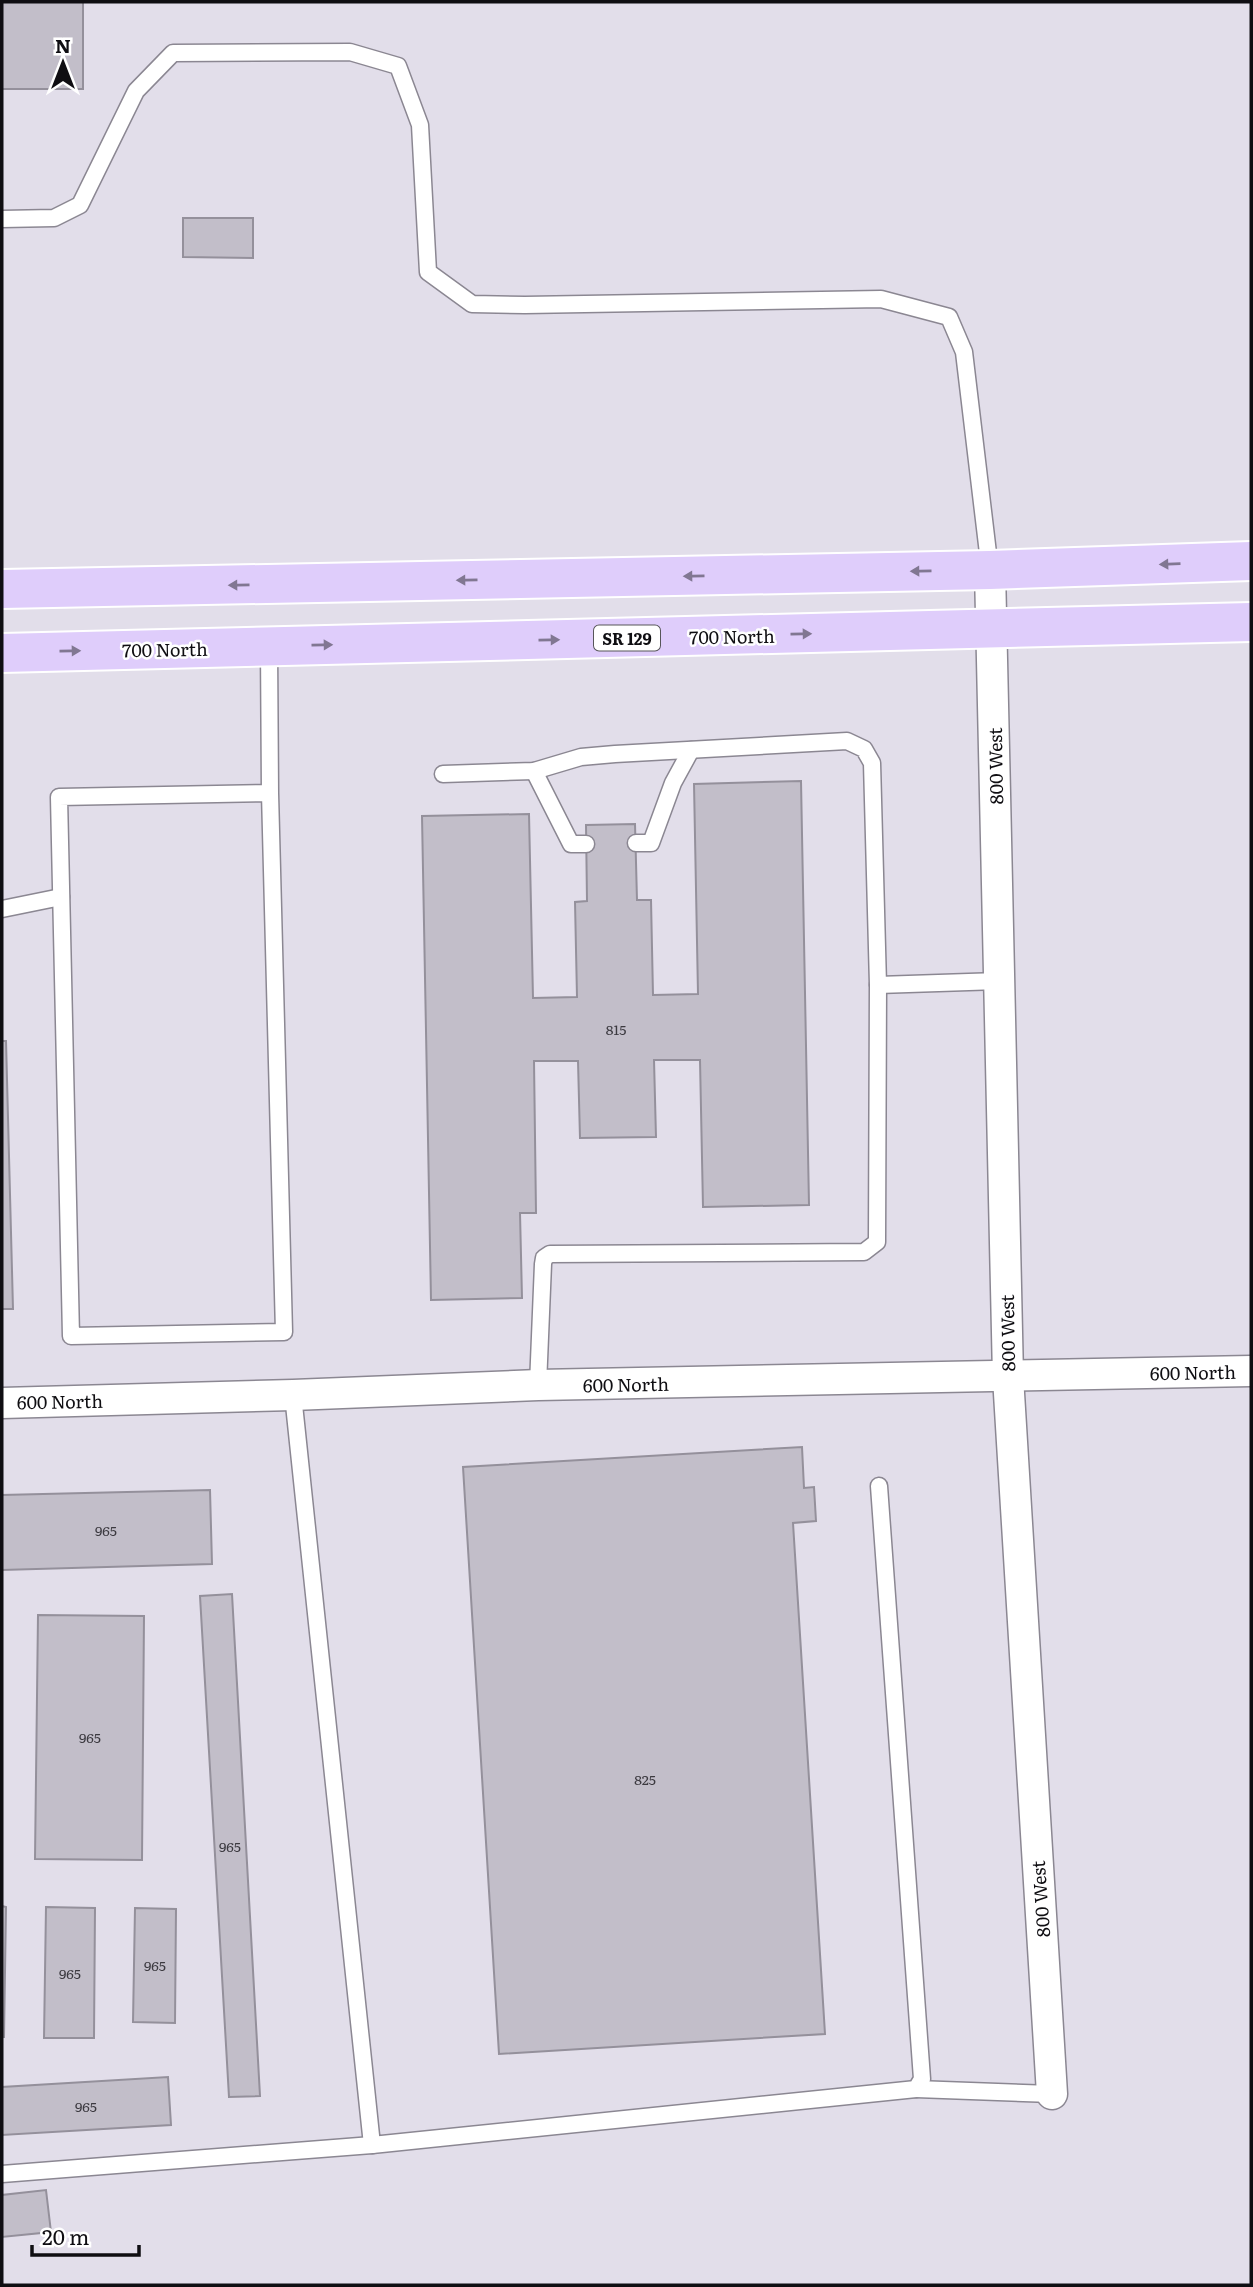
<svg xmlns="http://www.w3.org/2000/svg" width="1253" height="2287" viewBox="0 0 1253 2287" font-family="Literata,serif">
	<rect width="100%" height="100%" fill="#e2deea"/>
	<g fill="#c2bec9" stroke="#94909b" stroke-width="2">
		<rect x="2" y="2" width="81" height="87"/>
		<path d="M 183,218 L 253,218 L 253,258 L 183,257 Z"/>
		<path d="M 801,781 L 809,1205 L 703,1207 L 700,1060 L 654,1060 L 656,1137 L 580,1138 L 578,1061 L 534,1061 L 536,1213 L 520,1213 L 522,1298 L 431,1300 L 422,816 L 529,814 L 533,998 L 577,997 L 575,902 L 587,901 L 586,825 L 635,824 L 637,900 L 651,900 L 653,995 L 698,994 L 694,784 Z"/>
		<path d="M 2,1041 L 6,1041 L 13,1309 L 2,1309 Z"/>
		<path d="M 802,1447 L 804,1488 L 814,1487 L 816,1521 L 793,1523 L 825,2034 L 499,2054 L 463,1467 Z"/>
		<path d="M 210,1490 L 212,1564 L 2,1570 L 2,1495 Z"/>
		<path d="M 232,1594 L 260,2096 L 229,2097 L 200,1596 Z"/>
		<path d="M 38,1615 L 144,1616 L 142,1860 L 35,1859 Z"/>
		<path d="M 2,1906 L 6,1907 L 4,2037 L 2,2037 Z"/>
		<path d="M 46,1907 L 95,1908 L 94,2038 L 44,2038 Z"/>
		<path d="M 135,1908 L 176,1909 L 175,2023 L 133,2022 Z"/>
		<path d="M 168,2077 L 171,2125 L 2,2135 L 2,2087 Z"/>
		<path d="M 46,2190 L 51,2232 L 2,2237 L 2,2195 Z"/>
	</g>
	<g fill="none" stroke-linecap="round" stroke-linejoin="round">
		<g stroke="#8b8792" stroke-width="19">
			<g id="lane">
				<path d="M 2,219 L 54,218 L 80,205 L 136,91 L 173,53 L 350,52 L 398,66 L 420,125 L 428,272 L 472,304 L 525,305 L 881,299 L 949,317 L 964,352 L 990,570"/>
				<path d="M 269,647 L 270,793 L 284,1332 L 71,1336 L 59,797 L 270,793"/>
				<path d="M 534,771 L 571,844 L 586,844"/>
				<path d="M 443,774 L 534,771 L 581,757 L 615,754 L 847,741 L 864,749 L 872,763 L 878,985 L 877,1242 L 864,1252 L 550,1254 L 544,1258 L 543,1264 L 538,1385"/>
				<path d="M 636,843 L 651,843 L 673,783 L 691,750"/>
				<path d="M 2,909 L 61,897"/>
				<path d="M 878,985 L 999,981"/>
				<path d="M 293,1395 L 372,2145 L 916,2089 L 922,2079 L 879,1486"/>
				<path d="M 916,2089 L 1052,2094"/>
				<path d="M 2,2174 L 372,2145"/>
			</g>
		</g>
		<g stroke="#8b8792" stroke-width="33">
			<g id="street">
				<path d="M 990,570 L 1008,1377 L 1052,2094"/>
				<path d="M 2,1403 L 293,1395 L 538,1385 L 1251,1371"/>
			</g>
		</g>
		<g stroke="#fff" stroke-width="42">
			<g id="primary">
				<path d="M 2,589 L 990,570 L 1251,561"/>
				<path d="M 2,653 L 1251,622"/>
			</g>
		</g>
		<use href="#lane" stroke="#fff" stroke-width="16"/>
		<use href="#street" stroke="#fff" stroke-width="30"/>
		<use href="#primary" stroke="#dfcdfb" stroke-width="38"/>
	</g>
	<defs><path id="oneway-solid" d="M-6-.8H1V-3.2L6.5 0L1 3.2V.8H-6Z" transform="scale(1.75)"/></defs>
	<g fill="#817792">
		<use href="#oneway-solid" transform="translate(1170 564) rotate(178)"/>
		<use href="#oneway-solid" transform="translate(921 571) rotate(179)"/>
		<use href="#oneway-solid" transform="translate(694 576) rotate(179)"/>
		<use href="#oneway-solid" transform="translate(467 580) rotate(179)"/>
		<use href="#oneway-solid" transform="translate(239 585) rotate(179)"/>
		<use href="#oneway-solid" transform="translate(801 634) rotate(-1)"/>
		<use href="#oneway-solid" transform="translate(549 640) rotate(-1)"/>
		<use href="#oneway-solid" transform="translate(322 645) rotate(-1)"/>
		<use href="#oneway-solid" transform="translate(70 651) rotate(-1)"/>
	</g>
	<g text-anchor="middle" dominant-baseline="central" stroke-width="5" stroke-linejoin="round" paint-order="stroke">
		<g font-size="14" fill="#3c3a40">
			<text x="616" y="1029">815</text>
			<text x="106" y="1530">965</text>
			<text x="90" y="1737">965</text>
			<text x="645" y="1779">825</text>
			<text x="230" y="1846">965</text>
			<text x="155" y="1965">965</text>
			<text x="70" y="1973">965</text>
			<text x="86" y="2106">965</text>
		</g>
		<rect fill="#fff" stroke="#575659" stroke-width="2" x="594" y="625.5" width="66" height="25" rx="5"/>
		<g font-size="16" font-weight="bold" fill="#0f0e12">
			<text x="627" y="638">SR 129</text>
		</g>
		<g font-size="18" fill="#0f0e12" stroke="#fff">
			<text transform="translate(732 636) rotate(-1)">700 North</text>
			<text transform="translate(165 649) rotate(-1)">700 North</text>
			<text transform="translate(995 766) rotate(-91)">800 West</text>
			<text transform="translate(1007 1333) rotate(-91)">800 West</text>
			<text transform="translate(1193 1372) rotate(-1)">600 North</text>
			<text transform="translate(626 1384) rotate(-1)">600 North</text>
			<text transform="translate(60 1401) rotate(-1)">600 North</text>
			<text transform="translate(1040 1899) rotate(-94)">800 West</text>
		</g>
	</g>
	<rect width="1253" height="2287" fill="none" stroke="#0f0e12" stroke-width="7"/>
	<g transform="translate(63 63)" stroke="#ffffff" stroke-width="5" paint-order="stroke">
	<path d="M0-5L12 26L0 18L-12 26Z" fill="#0f0e12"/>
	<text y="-10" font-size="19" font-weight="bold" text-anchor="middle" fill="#0f0e12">N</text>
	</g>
	<path d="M32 2245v10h107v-10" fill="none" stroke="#0f0e12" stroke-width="3.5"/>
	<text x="42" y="2245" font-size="21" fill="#0f0e12" stroke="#ffffff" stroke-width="5" paint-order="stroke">20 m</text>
</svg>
